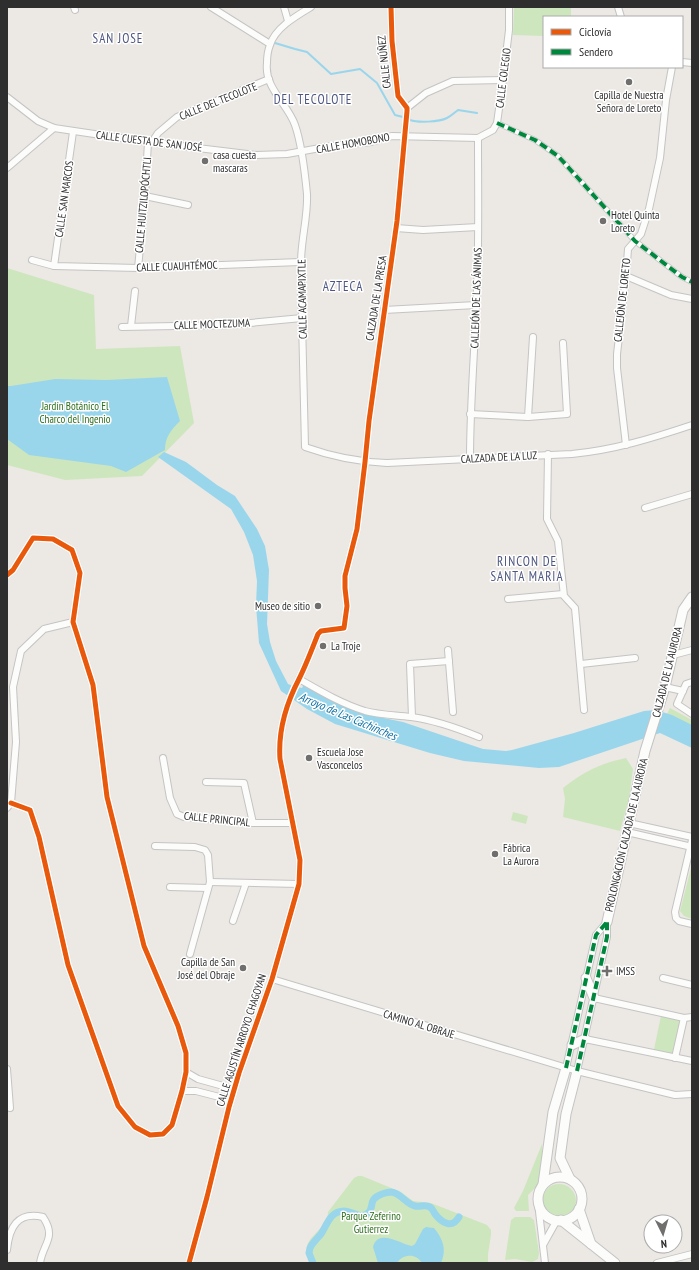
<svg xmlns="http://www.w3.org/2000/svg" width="699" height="1270" viewBox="0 0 699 1270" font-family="'PT Sans Narrow',sans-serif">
	<rect width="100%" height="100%" fill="#ece8e4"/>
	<g fill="#cee6be">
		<path d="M 514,7 L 571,7 L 571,17 L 544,17 L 544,36 L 513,35 Z"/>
		<path d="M 7,268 L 94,295 L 96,349 L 180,346 L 194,423 L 142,476 L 65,480 L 7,465 Z"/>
		<path d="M 670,708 L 692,720 L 692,727 L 667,714 Z"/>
		<path d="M 626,758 L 633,769 L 629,799 L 620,831 L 563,817 L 565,799 L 563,788 C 585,771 599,764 626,758 Z"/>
		<path d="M 513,812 L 528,816 L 526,824 L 511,820 Z"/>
		<path d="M 692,864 L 692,919 L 684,916 L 680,911 Z"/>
		<path d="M 661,1016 L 684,1018 L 675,1058 L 653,1054 Z"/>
		<path d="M 542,1144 L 542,1166 L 537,1186 L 528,1195 L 529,1211 L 516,1211 L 514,1208 L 523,1191 Z"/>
		<path d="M 358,1176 L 362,1176 L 401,1192 L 413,1201 L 431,1203 L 487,1225 L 491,1230 L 491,1235 L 488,1254 L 488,1263 L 310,1263 C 309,1258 307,1252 307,1247 C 308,1236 328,1227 328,1212 L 354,1178 Z"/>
		<circle cx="559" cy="1201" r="17"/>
		<path d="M 515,1217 L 530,1217 L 534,1220 L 539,1253 L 538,1259 L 532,1262 L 515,1259 L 505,1260 L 511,1220 Z"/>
	</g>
	<g fill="#99d6ec">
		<path d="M 167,377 L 180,421 C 171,430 165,437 165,450 L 126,472 L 111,466 L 29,455 L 7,439 L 7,386 L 11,386 L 55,379 L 107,380 Z"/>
		<path d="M 164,452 L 186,462 L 217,485 L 235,496 L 257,529 L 265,546 L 269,570 L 267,624 L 270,642 L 276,661 L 288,684 L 293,686 L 302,688 L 304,684 L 343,705 L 374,716 L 403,722 L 483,749 L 506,751 L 512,750 L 574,733 L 644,711 L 656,710 L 672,715 L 692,725 L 692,748 L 660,733 L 559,767 L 539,768 L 464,761 L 430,753 L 335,724 L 307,709 L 281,691 L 259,643 L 256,606 L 257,581 L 253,555 L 244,532 L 231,509 L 158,457 Z"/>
		<path d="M 426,1227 L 434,1228 C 443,1239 447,1249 441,1263 L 422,1263 C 416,1253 403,1254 397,1263 L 378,1263 L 373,1247 C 378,1228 400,1244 412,1246 L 415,1244 L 423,1229 Z"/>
	</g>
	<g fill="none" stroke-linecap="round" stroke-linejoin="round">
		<g stroke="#99d6ec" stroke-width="2">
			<path d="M 275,43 L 295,49 L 307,52 L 331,74 L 360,69 L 377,83 L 395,115 L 403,117"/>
			<path d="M 410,120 C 418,123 439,122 447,118 C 451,116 454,113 458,110 L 477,113"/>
		</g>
		<path stroke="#99d6ec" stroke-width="7" d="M 313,1263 L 309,1253 L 310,1248 C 313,1242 317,1239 321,1234 C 327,1225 330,1211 344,1211 C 352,1211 359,1219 367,1214 C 376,1208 366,1200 382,1194 C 385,1193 388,1192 391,1192 C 401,1193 406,1204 415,1206 C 420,1207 425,1204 430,1207 C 433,1209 433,1211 435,1214 C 442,1223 452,1229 459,1217"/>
		<g stroke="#c5c4c5" stroke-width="6">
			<path id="pedestrian" d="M 497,123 L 535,140 L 558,156 L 635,241 L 682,277 L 692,282"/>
		</g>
		<g stroke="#c5c4c5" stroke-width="8">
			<g id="minor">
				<path d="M 74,7 L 75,10"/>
				<path d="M 211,7 L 270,44"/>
				<path d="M 284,7 L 288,21"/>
				<path d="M 311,7 C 296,16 275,28 270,45 C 268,50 267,57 267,63 C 264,88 288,104 295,125 C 302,145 305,173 307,194 C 308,217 301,239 301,263 C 300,282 302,301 302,320 C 303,362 304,405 305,447 C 333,457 357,462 387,463 L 572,454 C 614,450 653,438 692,425"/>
				<path d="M 618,7 L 621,17"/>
				<path d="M 682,62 L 692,63"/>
				<path d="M 7,97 L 38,121 L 54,128 L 148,142 L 256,155 L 287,154 L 331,146 L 371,142 L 392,136 L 478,138 L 493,130 L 497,123 L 503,80 L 509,30 L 509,7"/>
				<path d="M 407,108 L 426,93 L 453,81 L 503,80"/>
				<path d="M 152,142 L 158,133 L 177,117 L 269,79"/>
				<path d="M 7,168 L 54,128"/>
				<path d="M 145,196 L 188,205"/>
				<path d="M 396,228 L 423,230 L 478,227"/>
				<path d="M 32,260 L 54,266 L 138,268 L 300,262"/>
				<path d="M 54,266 L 73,132"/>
				<path d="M 138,268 L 145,196 L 148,142"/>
				<path d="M 626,276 L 671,295 L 692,299"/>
				<path d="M 384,310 L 476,305"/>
				<path d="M 131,326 L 135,291"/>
				<path d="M 122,327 L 229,325 L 302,318"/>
				<path d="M 470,414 L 528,417 L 567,414 L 563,343"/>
				<path d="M 528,417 L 533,337"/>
				<path d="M 626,445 L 617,368 L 617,354 L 626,276 L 628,249 L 641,234 L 649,209 L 660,158 L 666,100 L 672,67"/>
				<path d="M 548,454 L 547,519 L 558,541 L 564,596 L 575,608 L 584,710"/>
				<path d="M 470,459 C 470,402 475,346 477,289 C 479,239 478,188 478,138"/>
				<path d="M 645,508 L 692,494"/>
				<path d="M 7,575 L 13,570 L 33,538 L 53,539 L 72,550 L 80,573 L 73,622 L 93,685 L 107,797 L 144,946 L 178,1026 L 186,1053 L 186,1072 L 182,1091 L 172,1125 L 163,1134 L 150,1135 L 135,1127 L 118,1106 L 68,965 L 39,837 L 30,810 L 11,803"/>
				<path d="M 508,599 L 563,594"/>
				<path d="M 448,650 L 453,712"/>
				<path d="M 673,655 L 692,650"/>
				<path d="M 581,664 L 635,658"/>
				<path d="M 299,679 C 320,691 342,704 365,711 C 380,715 396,715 411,717 C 435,720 457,728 479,737"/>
				<path d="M 692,682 L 686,684 L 677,704 L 692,714"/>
				<path d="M 665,687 L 683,691"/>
				<path d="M 412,717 L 410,664 L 449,661"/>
				<path d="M 163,758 L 170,798 L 177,814 L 184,817 L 253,823 L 292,823"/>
				<path d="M 206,782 L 244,783 L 253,823"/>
				<path d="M 7,808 L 11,803 L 16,742 L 13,687 L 21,651 L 44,629 L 73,622"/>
				<path d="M 629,823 L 692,837"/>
				<path d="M 627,832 L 692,847"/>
				<path d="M 692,840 L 675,912 L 676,918 L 679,921 L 692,924"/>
				<path d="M 155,846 L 195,847 L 205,850 L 208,855 L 210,882 L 190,954"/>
				<path d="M 210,882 L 299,884"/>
				<path d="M 170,887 L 208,888"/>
				<path d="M 233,921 L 246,883"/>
				<path d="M 663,978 L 692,985"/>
				<path d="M 272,979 L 577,1071 L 675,1095 L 692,1094"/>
				<path d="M 594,998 L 684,1018 L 692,1017"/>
				<path d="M 585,1039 L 692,1061"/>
				<path d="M 675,1058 L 684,1018"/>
				<path d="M 566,1068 L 596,935 L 607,922"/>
				<path d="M 7,1069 L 10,1108"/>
				<path d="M 577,1071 L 607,937 L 607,922"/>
				<path d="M 186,1072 L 198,1079 L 234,1089"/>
				<path d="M 182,1091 L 196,1091 L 231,1100"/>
				<path d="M 538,1203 L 545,1263"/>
				<path d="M 543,1245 L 557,1220"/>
				<path d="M 7,1250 C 9,1228 17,1211 43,1217 C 57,1238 43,1243 40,1263"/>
				<path d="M 189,1263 L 207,1197 L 229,1107 L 239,1073 L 272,979 L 299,884 L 300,860 L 280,759 C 278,731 286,704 299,679 C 306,665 312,649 318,634 L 321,631 L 344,628 L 347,606 L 345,588 L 345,576 L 357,529 L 365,462 L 369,421 L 397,221 L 407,111 L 407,108 L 398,96 L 392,41 L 391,7"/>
				<path d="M 657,1263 L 692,1254"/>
			</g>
		</g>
		<g stroke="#c5c4c5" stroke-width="11">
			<g id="secondary">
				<path d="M 607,922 L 645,751 L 665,687 L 683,610 L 692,597"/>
				<path d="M 586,978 L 594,998"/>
				<path d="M 572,1045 L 585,1039"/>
				<circle cx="560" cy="1199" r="22"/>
				<path d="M 570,1179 L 560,1158 L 566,1114 L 577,1071"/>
				<path d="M 543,1184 L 553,1112 L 566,1068"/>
				<path d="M 579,1209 L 591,1244"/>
				<path d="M 561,1220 L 615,1263"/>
			</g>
		</g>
		<use href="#pedestrian" stroke="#fcfcfb" stroke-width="4.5"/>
		<use href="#minor" stroke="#fcfcfb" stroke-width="6"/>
		<use href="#secondary" stroke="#fcfcfb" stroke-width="9"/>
		<g stroke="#00873e" stroke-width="4" stroke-dasharray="8 4" stroke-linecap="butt">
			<path d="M 497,123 L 535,140 L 558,156 L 635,241 L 682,277 L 692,282"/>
			<path d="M 566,1068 L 596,935 L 607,922"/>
			<path d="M 577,1071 L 607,937 L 607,922"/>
		</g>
		<g stroke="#fff" stroke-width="8">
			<g id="cycleway">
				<path d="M 7,575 L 13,570 L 33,538 L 53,539 L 72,550 L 80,573 L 73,622 L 93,685 L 107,797 L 144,946 L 178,1026 L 186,1053 L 186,1072 L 182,1091 L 172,1125 L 163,1134 L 150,1135 L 135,1127 L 118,1106 L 68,965 L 39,837 L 30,810 L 11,803"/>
				<path d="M 189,1263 L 207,1197 L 229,1107 L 239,1073 L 272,979 L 299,884 L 300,860 L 280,759 C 278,731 286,704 299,679 C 306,665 312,649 318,634 L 321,631 L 344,628 L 347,606 L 345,588 L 345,576 L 357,529 L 365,462 L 369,421 L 397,221 L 407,111 L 407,108 L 398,96 L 392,41 L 391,7"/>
			</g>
		</g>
		<use href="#cycleway" stroke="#e8590c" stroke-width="5"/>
	</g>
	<g fill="#706f6e" stroke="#fff" stroke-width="1.5">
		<circle cx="629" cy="82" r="4"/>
		<circle cx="205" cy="161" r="4"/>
		<circle cx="603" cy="221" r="4"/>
		<circle cx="318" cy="606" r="4"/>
		<circle cx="323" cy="646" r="4"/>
		<circle cx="309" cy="758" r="4"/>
		<circle cx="495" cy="854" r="4"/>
		<circle cx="243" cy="968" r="4"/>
		<path d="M605 965h4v4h4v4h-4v4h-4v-4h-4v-4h4z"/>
	</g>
	<g text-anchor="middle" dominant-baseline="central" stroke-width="3" stroke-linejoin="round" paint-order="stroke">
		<g font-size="11" fill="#2e2e2e" stroke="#fff">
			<text transform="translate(384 62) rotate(-96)">CALLE NÚÑEZ</text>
			<text transform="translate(503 78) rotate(-83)">CALLE COLEGIO</text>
			<text transform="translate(218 101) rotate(-22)">CALLE DEL TECOLOTE</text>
			<text transform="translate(149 141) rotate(7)">CALLE CUESTA DE SAN JOSÉ</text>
			<text transform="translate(353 143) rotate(-10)">CALLE HOMOBONO</text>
			<text transform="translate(64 199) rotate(-82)">CALLE SAN MARCOS</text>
			<text transform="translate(143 205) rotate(-85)">CALLE HUITZILOPÓCHTLI</text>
			<text transform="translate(177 266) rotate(-2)">CALLE CUAUHTÉMOC</text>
			<text transform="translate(376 298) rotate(-81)">CALZADA DE LA PRESA</text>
			<text transform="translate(476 298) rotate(-88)">CALLEJÓN DE LAS ÁNIMAS</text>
			<text transform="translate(302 299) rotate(-91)">CALLE ACAMAPIXTLE</text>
			<text transform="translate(622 300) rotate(-84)">CALLEJÓN DE LORETO</text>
			<text transform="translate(212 324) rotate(-2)">CALLE MOCTEZUMA</text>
			<text transform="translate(499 457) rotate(-3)">CALZADA DE LA LUZ</text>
			<text transform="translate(667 672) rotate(-76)">CALZADA DE LA AURORA</text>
			<text transform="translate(217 819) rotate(6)">CALLE PRINCIPAL</text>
			<text transform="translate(626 835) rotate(-77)">PROLONGACIÓN CALZADA DE LA AURORA</text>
			<text transform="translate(419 1024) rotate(17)">CAMINO AL OBRAJE</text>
			<text transform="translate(241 1040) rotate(-72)">CALLE AGUSTÍN ARROYO CHAGOYAN</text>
		</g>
		<g font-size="11" fill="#2e2e2e" stroke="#fff" text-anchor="start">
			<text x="629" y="95" text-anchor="middle">Capilla de Nuestra<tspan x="629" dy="13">Señora de Loreto</tspan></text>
			<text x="213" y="155">casa cuesta<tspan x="213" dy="13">mascaras</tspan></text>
			<text x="611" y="215">Hotel Quinta<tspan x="611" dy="13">Loreto</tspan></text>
			<text x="310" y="606" text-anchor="end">Museo de sitio</text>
			<text x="331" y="646">La Troje</text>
			<text x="317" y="752">Escuela Jose<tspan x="317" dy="13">Vasconcelos</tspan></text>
			<text x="503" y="848">Fábrica<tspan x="503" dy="13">La Aurora</tspan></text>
			<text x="235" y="962" text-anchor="end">Capilla de San<tspan x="235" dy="13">José del Obraje</tspan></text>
			<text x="616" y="971">IMSS</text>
		</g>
		<g font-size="11" fill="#2c6e1b" stroke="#fff">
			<text x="75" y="406">Jardín Botánico El<tspan x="75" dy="13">Charco del Ingenio</tspan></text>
			<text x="371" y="1216">Parque Zeferino<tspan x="371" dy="13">Gutierrez</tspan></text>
		</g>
		<g font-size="12" font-style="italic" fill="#0d6fa3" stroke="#fff">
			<text transform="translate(348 716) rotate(23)">Arroyo de Las Cachinches</text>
		</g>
		<g font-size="13" letter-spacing="1" fill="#4d5680" stroke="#fff">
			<text x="118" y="38">SAN JOSE</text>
			<text x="313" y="99">DEL TECOLOTE</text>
			<text x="343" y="286">AZTECA</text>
			<text x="527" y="561">RINCON DE<tspan x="527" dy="15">SANTA MARIA</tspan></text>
		</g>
	</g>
	<rect width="699" height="1270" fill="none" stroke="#2e2e2e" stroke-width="16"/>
	<rect x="543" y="16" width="140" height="52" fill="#ffffff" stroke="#ababab"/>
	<rect x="551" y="29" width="20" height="6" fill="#e8590c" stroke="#ababab"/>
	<text x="579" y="36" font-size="12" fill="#2e2e2e">Ciclovía</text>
	<rect x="551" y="49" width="20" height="6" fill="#00873e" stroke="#ababab"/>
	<text x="579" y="56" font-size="12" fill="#2e2e2e">Sendero</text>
	<g transform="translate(663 1234) rotate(175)"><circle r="19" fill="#ffffff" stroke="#ababab"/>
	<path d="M0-3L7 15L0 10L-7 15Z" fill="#706f6e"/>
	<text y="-6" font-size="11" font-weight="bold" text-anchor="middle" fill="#2e2e2e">N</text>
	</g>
</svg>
